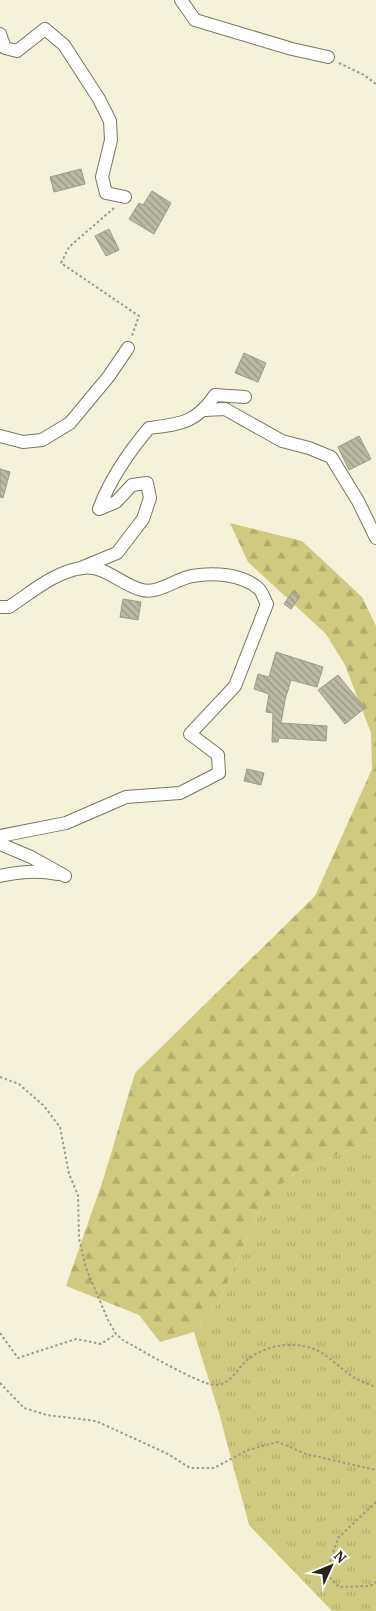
<svg xmlns="http://www.w3.org/2000/svg" width="376" height="1611" viewBox="0 0 376 1611" font-family="'PT Serif',serif">
	<defs>
		<pattern id="grass-tufts" width="24" height="20" patternUnits="userSpaceOnUse" patternTransform="scale(1.25)"><rect width="24" height="20" fill="#cfca7f"/><path d="M3 7l-1-3M5 7V3M7 7l1-3M15 17l-1-3M17 17v-4M19 17l1-3" fill="none" stroke="#b1ad6d"/></pattern>
		<pattern id="forest-firs" width="22" height="20" patternUnits="userSpaceOnUse" patternTransform="scale(1.25)"><rect width="22" height="20" fill="#cfca7f"/><path d="M5 1l3.5 6h-7zM16 11l3.5 6h-7z" fill="#b1ad6d"/></pattern>
		<pattern id="building-back-hatch" width="6" height="6" patternUnits="userSpaceOnUse" patternTransform="scale(1.25)"><rect width="6" height="6" fill="#bcbaa3"/><path d="M-1 5l2 2M0 0l6 6M5-1l2 2" fill="none" stroke="#989784"/></pattern>
	</defs>
	<rect width="100%" height="100%" fill="#f4f3da"/>
	<path fill="url(#grass-tufts)" d="M 376,1139 L 376,1611 L 332,1611 L 249,1525 L 219,1413 L 194,1332 L 218,1303 L 265,1200 L 294,1173 Z"/>
	<path fill="url(#forest-firs)" d="M 230,523 L 302,541 L 362,597 L 376,626 L 376,1139 L 294,1173 L 265,1200 L 218,1303 L 194,1332 L 160,1342 L 139,1315 L 66,1286 L 104,1177 L 135,1073 L 315,896 L 372,769 L 371,733 L 345,665 L 326,634 L 248,562 Z"/>
	<g fill="url(#building-back-hatch)" stroke="#9c9b84">
		<path d="M 81,169 L 85,184 L 54,192 L 50,177 Z"/>
		<path d="M 152,191 L 171,203 L 154,234 L 129,219 L 139,203 L 143,205 Z"/>
		<path d="M 109,229 L 119,250 L 106,256 L 95,236 Z"/>
		<path d="M 244,353 L 266,363 L 258,382 L 235,373 Z"/>
		<path d="M 359,436 L 371,459 L 349,470 L 338,447 Z"/>
		<path d="M 0,469 L 10,472 L 3,498 L 0,497 Z"/>
		<path d="M 293,591 L 300,596 L 291,609 L 284,604 Z"/>
		<path d="M 123,599 L 141,602 L 138,620 L 120,617 Z"/>
		<path d="M 276,652 L 323,667 L 317,687 L 291,680 L 285,700 L 281,723 L 327,726 L 326,741 L 279,738 L 278,742 L 272,742 L 273,713 L 266,712 L 269,694 L 254,689 L 258,674 L 269,677 Z"/>
		<path d="M 338,675 L 365,708 L 345,724 L 318,690 Z"/>
		<path d="M 247,769 L 264,773 L 261,785 L 244,781 Z"/>
	</g>
	<g fill="none" stroke-linecap="round" stroke-linejoin="round">
		<g stroke="#797761" stroke-width="14">
			<g id="minor">
				<path d="M 181,0 L 195,20 L 292,49 L 328,57"/>
				<path d="M 0,34 L 5,48 L 17,51 L 45,29 L 64,45 L 99,99 L 110,121 L 111,140 L 102,177 L 106,193 L 125,197"/>
				<path d="M 205,410 L 225,409 L 282,441 L 309,448 L 331,457 L 358,501 L 376,538"/>
				<path d="M 0,436 L 23,442 L 42,440 L 70,423 L 109,376 L 128,348"/>
				<path d="M 83,567 L 117,553 L 143,519 L 150,498 L 147,483 L 132,485 L 116,502 L 99,509 C 110,479 128,453 149,428 C 181,424 196,423 215,395 L 245,397"/>
				<path d="M 0,607 L 9,607 C 32,592 54,572 82,568 C 104,564 121,585 142,590 C 158,594 176,579 192,576 C 214,572 241,574 258,588 C 262,591 264,599 267,604 L 235,686 L 190,734 L 218,755 L 219,773 L 180,793 L 126,797 L 66,823 L 0,836"/>
				<path d="M 0,844 L 31,857 L 65,876"/>
				<path d="M 0,876 C 18,872 39,870 57,874"/>
			</g>
		</g>
		<g stroke="#9b9a88" stroke-width="2" stroke-dasharray="2.5 2.5" stroke-linecap="butt">
			<path d="M 339,63 L 364,75 L 376,84"/>
			<path d="M 114,208 L 69,247 L 61,263 L 139,316 L 131,338"/>
			<path d="M 0,1077 L 19,1084 L 44,1106 L 60,1127 L 69,1174 L 78,1195 L 79,1238 L 86,1268 L 108,1320 L 116,1334 L 123,1340 C 141,1350 198,1384 215,1385 C 229,1386 238,1368 247,1360 C 260,1350 277,1344 293,1345 C 323,1346 330,1361 352,1376 C 359,1381 368,1384 376,1387"/>
			<path d="M 0,1333 L 18,1358 L 76,1339 L 101,1344 L 116,1334"/>
			<path d="M 0,1383 L 24,1408 L 47,1415 L 96,1421 L 168,1454 L 190,1468 L 214,1468 L 248,1450 L 278,1442 L 306,1454 L 376,1470"/>
			<path d="M 376,1502 L 338,1538 L 326,1573 L 339,1587 L 370,1586 L 376,1582"/>
		</g>
		<use href="#minor" stroke="#fff" stroke-width="12"/>
	</g>
	<g transform="translate(331 1566) rotate(46)" stroke="#ffffff" stroke-width="4" paint-order="stroke">
	<path d="M0-4L9 19L0 12L-9 19Z" fill="#23231a"/>
	<text y="-8" font-size="14" font-weight="bold" text-anchor="middle" fill="#23231a">N</text>
	</g>
</svg>
